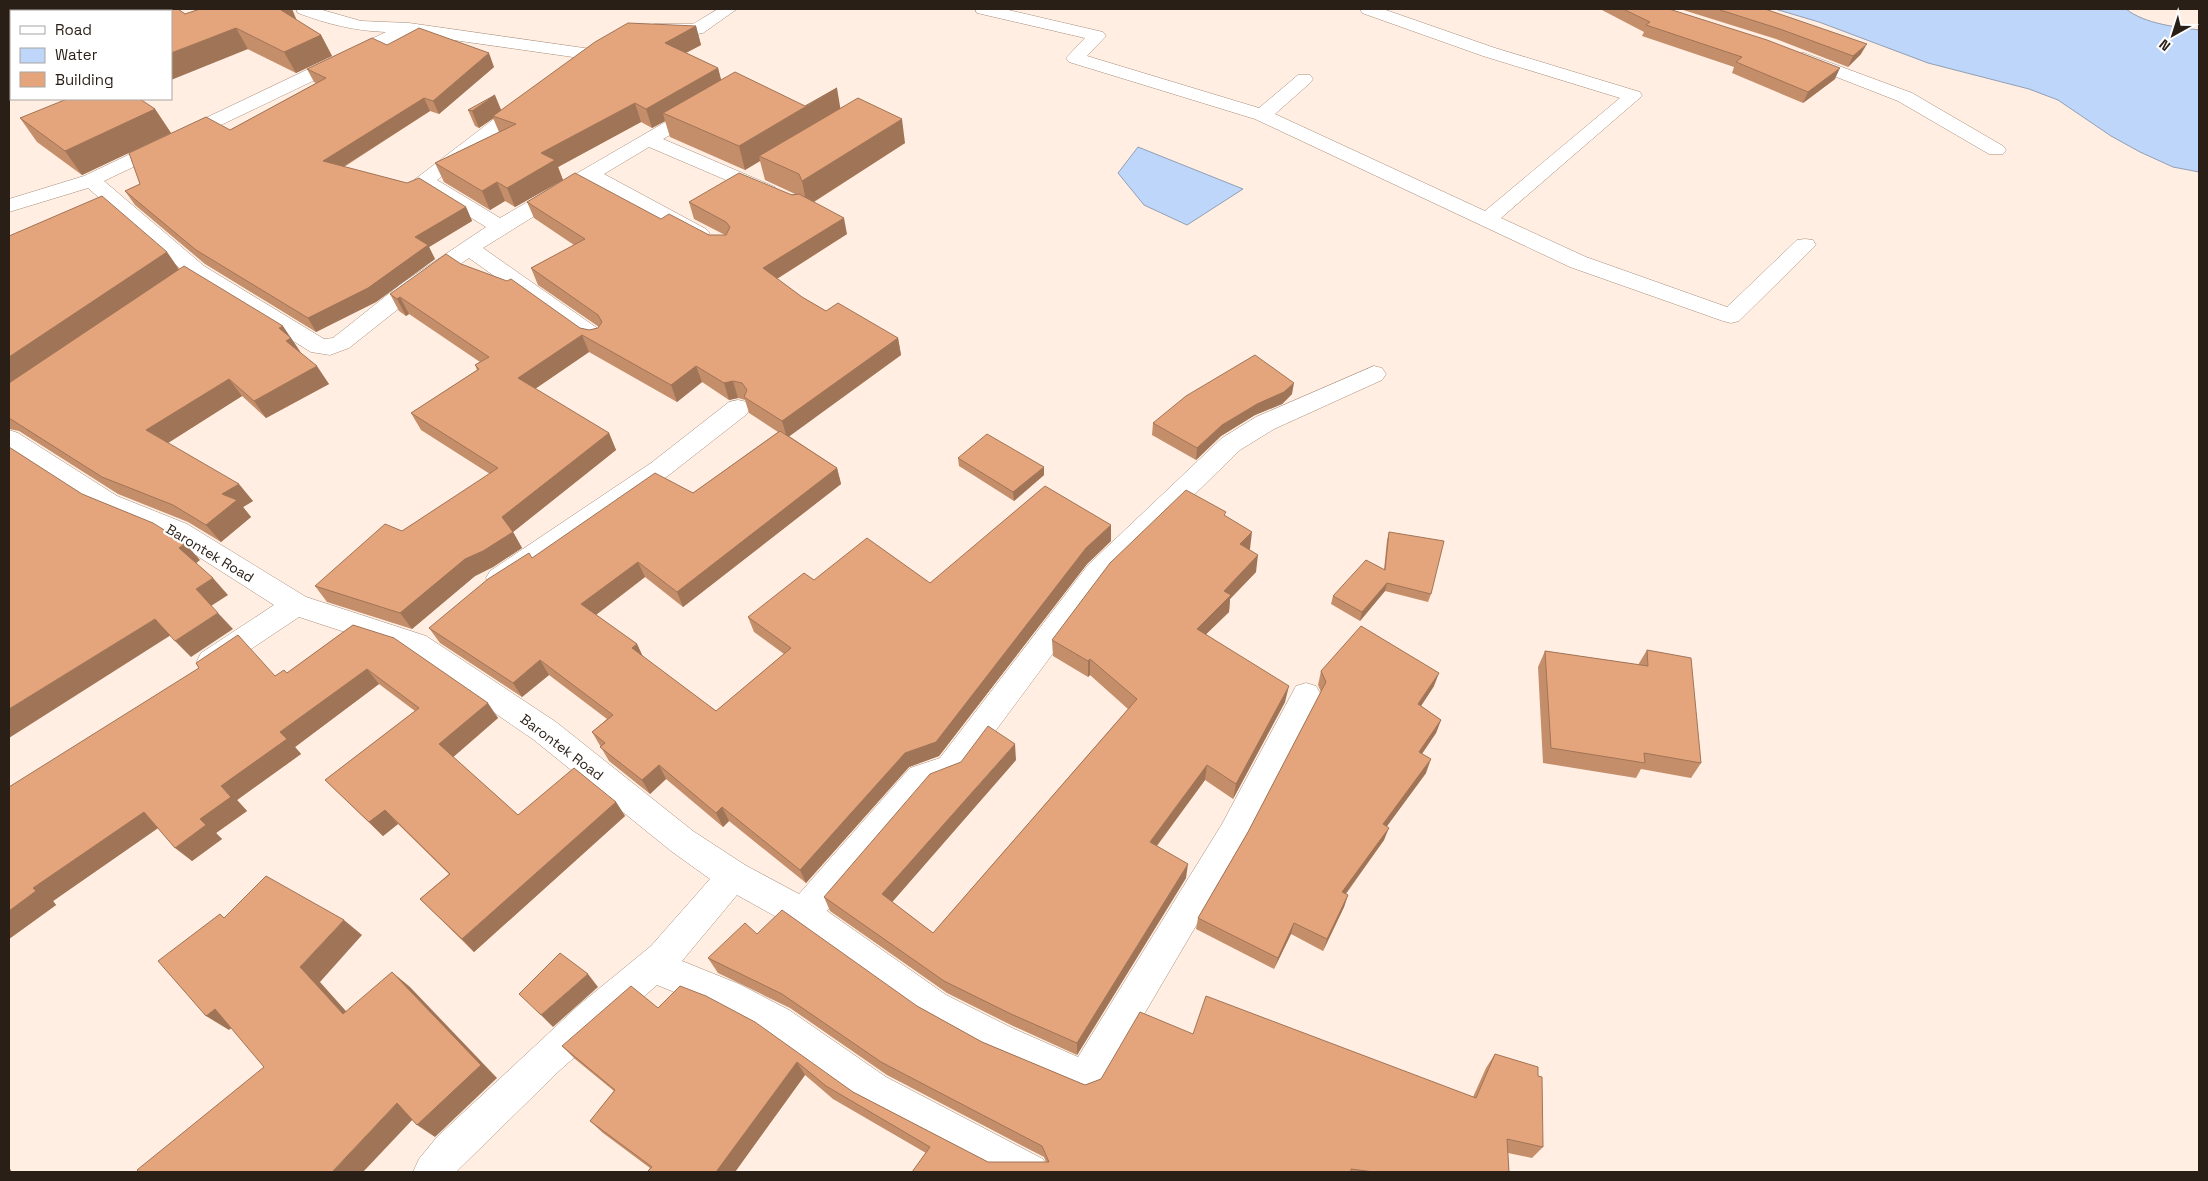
<svg xmlns="http://www.w3.org/2000/svg" width="2208" height="1181" viewBox="0 0 2208 1181" font-family="'Space Grotesk',sans-serif">
	<rect width="100%" height="100%" fill="#ffeee1"/>
	<g fill="#bdd6f9" stroke="#919fb5">
		<path d="M 1775,9 L 2126,9 C 2145,24 2176,27 2199,30 L 2199,172 L 2173,167 L 2140,152 L 2111,136 L 2058,100 L 2029,89 L 1928,63 L 1819,22 Z"/>
		<path d="M 1138,147 L 1243,189 L 1187,225 L 1144,205 L 1118,173 Z"/>
	</g>
	<g fill="none" stroke-linecap="round" stroke-linejoin="round">
		<g stroke="#a88e7b" stroke-width="1">
			<g id="street">
				<path d="M 296,9 L 319,9 L 361,21 L 409,23 L 591,49 L 609,39 L 621,39 L 624,43 L 621,47 L 594,60 L 411,34 L 104,181 L 204,266 L 324,339 L 333,338 L 401,284 L 486,227 L 417,184 L 414,180 L 519,100 L 533,100 L 535,104 L 437,180 L 500,218 L 693,106 L 707,106 L 709,110 L 707,114 L 663,139 L 775,187 L 778,191 L 775,195 L 768,197 L 761,195 L 649,147 L 604,174 L 706,229 L 710,233 L 706,237 L 699,239 L 692,237 L 589,182 L 483,248 L 604,333 L 607,338 L 604,343 L 596,345 L 588,343 L 469,258 L 417,294 L 349,348 L 330,355 L 311,352 L 196,281 C 183,289 171,302 155,298 L 152,293 L 155,288 L 182,270 L 88,188 L 9,212 L 9,199 L 84,176 L 386,32 C 355,31 327,24 298,13 Z"/>
				<path d="M 718,9 L 737,9 L 703,33 C 689,36 668,35 654,32 L 651,28 L 654,24 L 693,24 Z"/>
				<path d="M 975,9 L 1004,9 L 1103,32 L 1106,36 L 1087,56 L 1259,108 L 1298,75 L 1310,75 L 1313,79 L 1310,83 L 1275,114 L 1485,211 L 1620,98 L 1483,56 L 1362,13 L 1360,9 L 1383,9 L 1495,48 L 1640,92 L 1642,96 L 1501,218 L 1586,257 L 1727,307 L 1797,240 L 1805,239 L 1813,240 L 1816,245 L 1739,321 L 1731,323 L 1723,321 L 1570,267 L 1255,119 L 1069,62 L 1066,58 L 1085,38 L 977,13 Z"/>
				<rect x="9" y="44" width="2" height="10"/>
				<path d="M 1804,53 L 1912,93 L 2003,146 L 2006,150 L 2003,154 L 1989,154 L 1898,101 L 1798,62 L 1795,58 L 1798,54 Z"/>
				<path d="M 1374,366 L 1382,368 L 1386,374 L 1382,380 L 1274,429 L 1240,450 L 1108,579 L 962,776 L 932,788 L 827,911 L 946,995 L 1012,1028 L 1078,1057 L 1222,824 L 1296,686 L 1306,683 L 1316,686 L 1321,695 L 1244,844 L 1099,1091 L 1086,1096 L 986,1054 L 922,1019 L 791,925 L 737,895 L 682,961 L 739,984 L 789,1010 L 886,1077 L 1043,1159 L 1049,1172 L 992,1172 L 860,1103 L 765,1034 L 716,1009 L 657,985 L 560,1070 L 456,1172 L 413,1172 L 419,1159 L 437,1137 L 579,1005 L 651,946 L 710,879 L 671,851 L 534,740 L 406,652 L 299,617 L 221,669 L 211,673 L 201,669 L 197,661 L 201,653 L 274,605 L 169,538 L 99,510 L 9,451 L 9,430 L 18,433 L 117,496 L 187,524 L 306,597 L 426,636 L 556,722 L 693,831 L 745,865 L 799,894 L 910,768 L 940,758 L 1088,565 L 1222,438 L 1256,417 Z"/>
				<path d="M 738,400 L 747,402 L 750,408 L 747,414 L 669,475 L 510,585 L 500,589 L 490,585 L 486,578 L 490,571 L 651,463 L 729,402 Z"/>
			</g>
		</g>
		<use href="#street" fill="#fff" fill-rule="evenodd"/>
	</g>
	<g fill="#c58e6b">
		<path d="M 76,9 L 178,9 L 185,14 L 200,9 L 292,9 L 296,20 L 321,35 L 332,56 L 296,73 L 171,11 L 78,11 Z"/>
		<path d="M 1600,9 L 1669,9 L 1835,79 L 1803,103 L 1732,73 L 1734,67 L 1642,36 L 1644,32 Z"/>
		<path d="M 1680,9 L 1765,9 L 1861,54 L 1848,67 L 1776,39 Z"/>
		<path d="M 696,26 L 701,45 L 686,53 L 718,68 L 721,80 L 805,106 L 841,108 L 905,143 L 814,202 L 847,234 L 777,279 L 802,297 L 826,311 L 898,338 L 901,355 L 789,436 L 837,468 L 841,484 L 683,607 L 645,577 L 596,615 L 637,644 L 643,657 L 716,711 L 784,654 L 754,632 L 748,617 L 814,580 L 930,583 L 1111,525 L 1111,541 L 1087,564 L 939,756 L 909,767 L 806,883 L 729,821 L 723,827 L 666,779 L 650,794 L 609,761 L 592,732 L 607,719 L 549,675 L 522,697 L 440,643 L 429,628 L 532,558 L 693,493 L 778,432 L 749,413 L 745,400 L 738,398 L 729,400 L 702,382 L 677,402 L 589,352 L 535,389 L 609,433 L 616,450 L 513,532 L 522,548 L 493,567 L 475,576 L 412,629 L 327,602 L 315,586 L 402,531 L 490,474 L 421,430 L 411,413 L 477,370 L 475,365 L 480,362 L 409,314 L 406,316 L 399,311 L 390,294 L 461,264 L 580,328 L 589,330 L 598,328 L 599,327 L 538,285 L 531,268 L 574,245 L 534,218 L 527,202 L 661,219 L 709,235 L 725,235 L 694,219 L 689,202 L 795,194 L 765,180 L 760,161 L 745,170 L 670,137 L 665,121 L 652,128 L 641,122 L 558,167 L 563,180 L 515,207 L 505,201 L 490,210 L 444,182 L 435,163 L 499,132 L 493,118 L 479,128 L 475,126 L 468,110 L 501,110 Z"/>
		<path d="M 387,45 L 494,67 L 439,114 L 430,111 L 344,167 L 466,207 L 472,221 L 429,247 L 435,259 L 376,302 L 316,332 L 205,264 L 135,205 L 125,191 L 140,184 L 230,130 L 316,83 L 314,82 L 307,69 Z"/>
		<path d="M 155,109 L 171,133 L 82,175 L 37,142 L 20,118 Z"/>
		<path d="M 9,236 L 167,252 L 179,269 L 291,338 L 301,353 L 329,384 L 266,418 L 242,396 L 168,443 L 253,501 L 243,507 L 251,517 L 221,542 L 188,522 L 118,494 L 19,431 L 9,429 Z"/>
		<path d="M 1292,394 L 1282,404 L 1255,415 L 1221,436 L 1196,460 L 1152,435 L 1153,423 Z"/>
		<path d="M 958,458 L 1044,475 L 1014,501 L 959,466 Z"/>
		<path d="M 1226,516 L 1250,549 L 1249,550 L 1256,572 L 1230,599 L 1229,612 L 1206,634 L 1285,702 L 1233,799 L 1205,780 L 1157,846 L 1186,878 L 1077,1055 L 1013,1026 L 947,993 L 830,911 L 824,897 L 1016,760 L 892,902 L 933,933 L 1128,709 L 1090,675 L 1088,677 L 1053,656 L 1052,640 Z"/>
		<path d="M 1389,532 L 1431,594 L 1428,602 L 1385,591 L 1360,621 L 1331,604 L 1333,596 L 1384,570 L 1387,540 Z"/>
		<path d="M 353,625 L 498,718 L 453,757 L 518,815 L 616,802 L 625,816 L 474,952 L 420,899 L 449,874 L 398,824 L 383,836 L 325,780 L 415,711 L 379,684 L 295,747 L 301,754 L 237,800 L 247,811 L 216,833 L 222,839 L 192,861 L 158,828 L 53,901 L 56,905 L 9,939 L 9,787 L 275,676 L 287,673 Z"/>
		<path d="M 1647,650 L 1701,763 L 1691,778 L 1641,769 L 1636,778 L 1543,763 L 1538,667 L 1545,651 L 1638,665 Z"/>
		<path d="M 1321,671 L 1434,686 L 1421,706 L 1441,720 L 1436,733 L 1422,754 L 1426,773 L 1387,826 L 1384,840 L 1346,894 L 1348,895 L 1344,907 L 1323,951 L 1291,934 L 1274,969 L 1196,929 L 1198,918 L 1248,832 L 1321,692 L 1318,685 Z"/>
		<path d="M 757,934 L 917,1006 L 982,1042 L 1085,1085 L 1101,1079 L 1193,1034 L 1473,1097 L 1486,1068 L 1495,1054 L 1538,1076 L 1543,1147 L 1532,1158 L 1508,1153 L 1509,1172 L 912,1172 L 926,1153 L 833,1099 L 805,1075 L 735,1172 L 647,1172 L 650,1168 L 603,1133 L 590,1121 L 614,1091 L 575,1059 L 562,1046 L 658,1008 L 680,986 L 853,1092 L 988,1162 L 1046,1162 L 1044,1157 L 887,1075 L 790,1008 L 718,973 L 708,958 Z"/>
	</g>
	<g fill="#a07457">
		<path d="M 285,9 L 292,9 L 300,28 L 281,10 Z"/>
		<path d="M 696,26 L 701,45 L 670,61 L 665,43 Z"/>
		<path d="M 236,28 L 248,49 L 171,80 L 171,53 Z"/>
		<path d="M 321,35 L 332,56 L 296,73 L 284,52 Z"/>
		<path d="M 1867,44 L 1861,54 L 1848,67 L 1853,56 Z"/>
		<path d="M 489,53 L 494,67 L 439,114 L 433,101 Z"/>
		<path d="M 9,65 L 11,68 L 11,78 L 9,79 Z"/>
		<path d="M 718,68 L 723,87 L 663,113 L 665,121 L 652,128 L 646,109 Z"/>
		<path d="M 1840,68 L 1835,79 L 1803,103 L 1808,92 Z"/>
		<path d="M 837,88 L 841,112 L 759,156 L 760,161 L 745,170 L 739,146 Z"/>
		<path d="M 495,95 L 502,112 L 493,116 L 494,118 L 479,128 L 472,111 Z"/>
		<path d="M 424,98 L 430,111 L 330,175 L 323,161 Z"/>
		<path d="M 635,103 L 641,122 L 558,167 L 563,180 L 515,207 L 507,188 L 541,153 Z"/>
		<path d="M 155,109 L 171,133 L 82,175 L 65,151 Z"/>
		<path d="M 902,119 L 905,143 L 807,206 L 802,181 Z"/>
		<path d="M 497,182 L 505,201 L 490,210 L 482,191 Z"/>
		<path d="M 466,207 L 472,221 L 429,247 L 435,259 L 376,302 L 316,332 L 308,318 L 415,237 Z"/>
		<path d="M 844,218 L 847,234 L 767,285 L 763,268 Z"/>
		<path d="M 167,252 L 179,270 L 9,385 L 9,357 Z"/>
		<path d="M 400,297 L 409,314 L 406,316 L 397,299 Z"/>
		<path d="M 283,326 L 303,356 L 298,358 L 279,328 Z"/>
		<path d="M 582,335 L 589,352 L 526,395 L 518,378 Z"/>
		<path d="M 898,338 L 901,355 L 787,438 L 782,421 Z"/>
		<path d="M 317,366 L 329,384 L 266,418 L 254,401 Z"/>
		<path d="M 696,366 L 702,382 L 677,402 L 671,385 Z"/>
		<path d="M 229,379 L 242,396 L 160,448 L 146,430 Z"/>
		<path d="M 733,381 L 738,398 L 729,400 L 724,383 Z"/>
		<path d="M 1294,383 L 1292,394 L 1282,404 L 1255,415 L 1221,436 L 1196,460 L 1197,448 L 1222,425 L 1257,404 Z"/>
		<path d="M 609,433 L 616,450 L 513,532 L 522,548 L 493,567 L 475,576 L 412,629 L 400,613 L 502,517 Z"/>
		<path d="M 1044,467 L 1044,475 L 1014,501 L 1013,492 Z"/>
		<path d="M 837,468 L 841,484 L 683,607 L 677,592 Z"/>
		<path d="M 239,484 L 253,501 L 243,507 L 251,517 L 221,542 L 206,525 L 222,494 Z"/>
		<path d="M 1111,525 L 1111,541 L 1087,564 L 939,756 L 909,767 L 806,883 L 800,870 L 1086,548 Z"/>
		<path d="M 1252,532 L 1250,549 L 1237,562 L 1240,544 Z"/>
		<path d="M 185,543 L 200,560 L 194,565 L 179,548 Z"/>
		<path d="M 1258,555 L 1256,572 L 1230,599 L 1229,612 L 1195,645 L 1197,629 L 1224,591 Z"/>
		<path d="M 638,562 L 645,577 L 589,620 L 581,604 Z"/>
		<path d="M 213,578 L 228,595 L 211,606 L 196,589 Z"/>
		<path d="M 1387,583 L 1385,591 L 1360,621 L 1362,612 Z"/>
		<path d="M 218,613 L 233,629 L 191,657 L 175,641 Z"/>
		<path d="M 155,619 L 171,635 L 9,738 L 9,709 Z"/>
		<path d="M 637,644 L 644,659 L 632,648 Z"/>
		<path d="M 1090,659 L 1090,675 L 1088,677 L 1088,661 Z"/>
		<path d="M 540,660 L 549,675 L 522,697 L 513,683 Z"/>
		<path d="M 367,669 L 379,684 L 295,747 L 301,754 L 237,800 L 247,811 L 216,833 L 222,839 L 192,861 L 175,848 L 200,819 L 221,786 L 280,732 Z"/>
		<path d="M 1439,673 L 1434,686 L 1413,718 L 1418,704 Z"/>
		<path d="M 1289,686 L 1285,702 L 1233,799 L 1236,784 Z"/>
		<path d="M 488,703 L 498,718 L 451,759 L 439,744 Z"/>
		<path d="M 1441,720 L 1436,733 L 1414,765 L 1419,752 Z"/>
		<path d="M 1015,744 L 1016,760 L 887,908 L 882,894 Z"/>
		<path d="M 1431,759 L 1426,773 L 1379,837 L 1383,824 Z"/>
		<path d="M 659,765 L 666,779 L 650,794 L 642,780 Z"/>
		<path d="M 1207,765 L 1205,780 L 1149,856 L 1150,842 Z"/>
		<path d="M 616,802 L 625,816 L 474,952 L 462,939 Z"/>
		<path d="M 722,807 L 729,821 L 723,827 L 716,813 Z"/>
		<path d="M 385,810 L 398,824 L 383,836 L 369,822 Z"/>
		<path d="M 144,812 L 161,826 L 53,901 L 56,905 L 9,939 L 9,911 L 33,888 Z"/>
		<path d="M 1389,828 L 1384,840 L 1338,904 L 1342,892 Z"/>
		<path d="M 1188,864 L 1186,878 L 1077,1055 L 1077,1043 Z"/>
		<path d="M 1348,895 L 1344,907 L 1323,951 L 1327,939 Z"/>
		<path d="M 344,920 L 362,935 L 320,982 L 362,1029 L 343,1014 L 300,967 Z"/>
		<path d="M 1294,923 L 1291,934 L 1274,969 L 1278,958 Z"/>
		<path d="M 392,972 L 410,987 L 497,1078 L 435,1137 L 417,1125 Z"/>
		<path d="M 588,974 L 598,987 L 553,1027 L 541,1015 Z"/>
		<path d="M 215,1009 L 237,1023 L 229,1030 L 206,1016 Z"/>
		<path d="M 797,1062 L 805,1075 L 735,1172 L 716,1172 Z"/>
		<path d="M 397,1103 L 416,1116 L 363,1172 L 332,1172 Z"/>
		<path d="M 9,1167 L 12,1172 L 9,1172 Z"/>
	</g>
	<g fill="#e5a57c" stroke="#a07457">
		<path d="M 83,9 L 178,9 L 185,14 L 200,9 L 285,9 L 281,10 L 321,35 L 284,52 L 236,28 L 171,53 L 171,11 L 87,11 Z"/>
		<path d="M 1623,9 L 1669,9 L 1767,40 L 1840,68 L 1808,92 L 1736,62 L 1742,57 L 1646,25 L 1650,22 Z"/>
		<path d="M 1717,9 L 1765,9 L 1867,44 L 1853,56 L 1780,29 Z"/>
		<path d="M 628,23 L 696,26 L 665,43 L 718,68 L 646,109 L 635,103 L 541,153 L 555,160 L 507,188 L 497,182 L 482,191 L 435,163 L 516,124 L 493,116 L 595,42 Z"/>
		<path d="M 419,28 L 489,53 L 433,101 L 424,98 L 323,161 L 407,183 L 419,178 L 466,207 L 415,237 L 428,245 L 368,288 L 308,318 L 196,250 L 125,191 L 140,184 L 129,153 L 206,117 L 230,130 L 326,78 L 307,69 L 372,38 L 387,45 Z"/>
		<path d="M 735,72 L 805,106 L 837,88 L 739,146 L 663,113 Z"/>
		<path d="M 495,95 L 472,111 L 468,110 Z"/>
		<path d="M 858,98 L 902,119 L 802,181 L 799,174 L 759,156 Z"/>
		<path d="M 67,99 L 140,99 L 155,109 L 65,151 L 20,118 Z"/>
		<path d="M 575,173 L 661,219 L 669,214 L 709,235 L 726,235 L 730,227 L 726,222 L 689,202 L 739,173 L 792,195 L 799,194 L 844,218 L 763,268 L 802,297 L 826,311 L 838,303 L 898,338 L 782,421 L 744,397 L 747,390 L 742,383 L 733,381 L 724,383 L 696,366 L 671,385 L 582,335 L 518,378 L 609,433 L 502,517 L 513,532 L 483,551 L 465,559 L 400,613 L 315,586 L 385,524 L 402,531 L 498,468 L 411,413 L 479,369 L 475,365 L 489,357 L 400,297 L 397,299 L 390,294 L 446,254 L 461,264 L 507,281 L 511,279 L 580,328 L 589,330 L 598,328 L 602,322 L 598,315 L 531,268 L 585,239 L 527,202 Z"/>
		<path d="M 102,196 L 167,252 L 9,357 L 9,236 Z"/>
		<path d="M 184,266 L 283,326 L 279,328 L 291,338 L 286,341 L 317,366 L 254,401 L 229,379 L 146,430 L 239,484 L 222,494 L 237,500 L 206,525 L 173,505 L 102,477 L 9,418 L 9,383 Z"/>
		<path d="M 1255,355 L 1294,383 L 1284,392 L 1257,404 L 1222,425 L 1197,448 L 1153,423 L 1186,396 Z"/>
		<path d="M 780,431 L 837,468 L 677,592 L 638,562 L 581,604 L 637,644 L 632,648 L 716,711 L 791,648 L 748,617 L 804,573 L 814,580 L 867,538 L 930,583 L 1045,486 L 1111,525 L 1086,548 L 936,742 L 905,753 L 800,870 L 722,807 L 716,813 L 659,765 L 642,780 L 600,747 L 605,743 L 592,732 L 613,715 L 540,660 L 513,683 L 429,628 L 488,579 L 529,553 L 532,558 L 655,473 L 693,493 Z"/>
		<path d="M 987,434 L 1044,467 L 1013,492 L 958,458 Z"/>
		<path d="M 9,447 L 82,494 L 153,523 L 185,543 L 179,548 L 213,578 L 196,589 L 218,613 L 175,641 L 155,619 L 9,709 Z"/>
		<path d="M 1186,490 L 1226,512 L 1224,515 L 1252,532 L 1240,544 L 1258,555 L 1224,591 L 1231,595 L 1197,629 L 1289,686 L 1236,784 L 1207,765 L 1150,842 L 1188,864 L 1077,1043 L 1011,1014 L 944,981 L 824,897 L 930,774 L 961,762 L 988,726 L 1015,744 L 882,894 L 933,933 L 1137,699 L 1090,659 L 1088,661 L 1052,640 L 1110,563 Z"/>
		<path d="M 1389,532 L 1444,541 L 1431,594 L 1387,583 L 1362,612 L 1333,596 L 1366,560 L 1385,570 Z"/>
		<path d="M 353,625 L 394,638 L 488,703 L 439,744 L 518,815 L 574,768 L 616,802 L 462,939 L 420,899 L 450,874 L 385,810 L 369,822 L 325,780 L 419,708 L 367,669 L 280,732 L 287,739 L 221,786 L 231,797 L 200,819 L 206,825 L 175,848 L 144,812 L 33,888 L 36,891 L 9,911 L 9,787 L 199,668 L 196,663 L 238,635 L 275,676 L 284,670 L 287,673 Z"/>
		<path d="M 1361,626 L 1439,673 L 1418,704 L 1441,720 L 1419,752 L 1431,759 L 1383,824 L 1389,828 L 1342,892 L 1348,895 L 1327,939 L 1294,923 L 1278,958 L 1198,918 L 1248,832 L 1326,682 L 1321,671 Z"/>
		<path d="M 1647,650 L 1691,658 L 1701,763 L 1644,753 L 1645,763 L 1551,748 L 1545,651 L 1648,666 Z"/>
		<path d="M 266,876 L 344,920 L 300,967 L 343,1014 L 392,972 L 481,1065 L 417,1125 L 397,1103 L 332,1172 L 139,1172 L 137,1170 L 264,1067 L 215,1009 L 206,1016 L 158,961 L 220,914 L 224,918 Z"/>
		<path d="M 782,910 L 917,1006 L 982,1042 L 1085,1085 L 1101,1079 L 1140,1012 L 1193,1034 L 1206,996 L 1476,1098 L 1495,1054 L 1538,1067 L 1538,1076 L 1542,1077 L 1543,1147 L 1507,1139 L 1509,1172 L 1374,1172 L 1351,1169 L 1351,1172 L 912,1172 L 930,1147 L 826,1086 L 797,1062 L 716,1172 L 647,1172 L 652,1167 L 590,1121 L 615,1090 L 562,1046 L 631,986 L 658,1008 L 680,986 L 706,996 L 755,1022 L 853,1092 L 988,1162 L 1049,1162 L 1042,1146 L 881,1062 L 782,994 L 708,958 L 745,923 L 757,934 Z"/>
		<path d="M 560,953 L 588,974 L 541,1015 L 519,994 Z"/>
	</g>
	<g text-anchor="middle" dominant-baseline="central" stroke-width="4.5" stroke-linejoin="round" paint-order="stroke">
		<g font-size="14" fill="#291f17" stroke="#fff">
			<text transform="translate(210 553) rotate(31)">Barontek Road</text>
			<text transform="translate(562 747) rotate(37)">Barontek Road</text>
		</g>
	</g>
	<rect width="2208" height="1181" fill="none" stroke="#291f17" stroke-width="20"/>
	<rect x="10" y="10" width="162" height="90" fill="#ffffff" stroke="#a9a5a2"/>
	<rect x="20" y="26" width="25" height="8" fill="#ffffff" stroke="#a9a5a2"/>
	<text x="55" y="35" font-size="15" fill="#291f17">Road</text>
	<rect x="20" y="48" width="25" height="15" fill="#bdd6f9" stroke="#a9a5a2"/>
	<text x="55" y="60" font-size="15" fill="#291f17">Water</text>
	<rect x="20" y="72" width="25" height="15" fill="#e5a57c" stroke="#a9a5a2"/>
	<text x="55" y="85" font-size="15" fill="#291f17">Building</text>
	<g transform="translate(2173 35) rotate(219)" stroke="#ffffff" stroke-width="4" paint-order="stroke">
	<path d="M0-4L9 19L0 12L-9 19Z" fill="#291f17"/>
	<text y="-8" font-size="14" font-weight="bold" text-anchor="middle" fill="#291f17">N</text>
	</g>
</svg>
